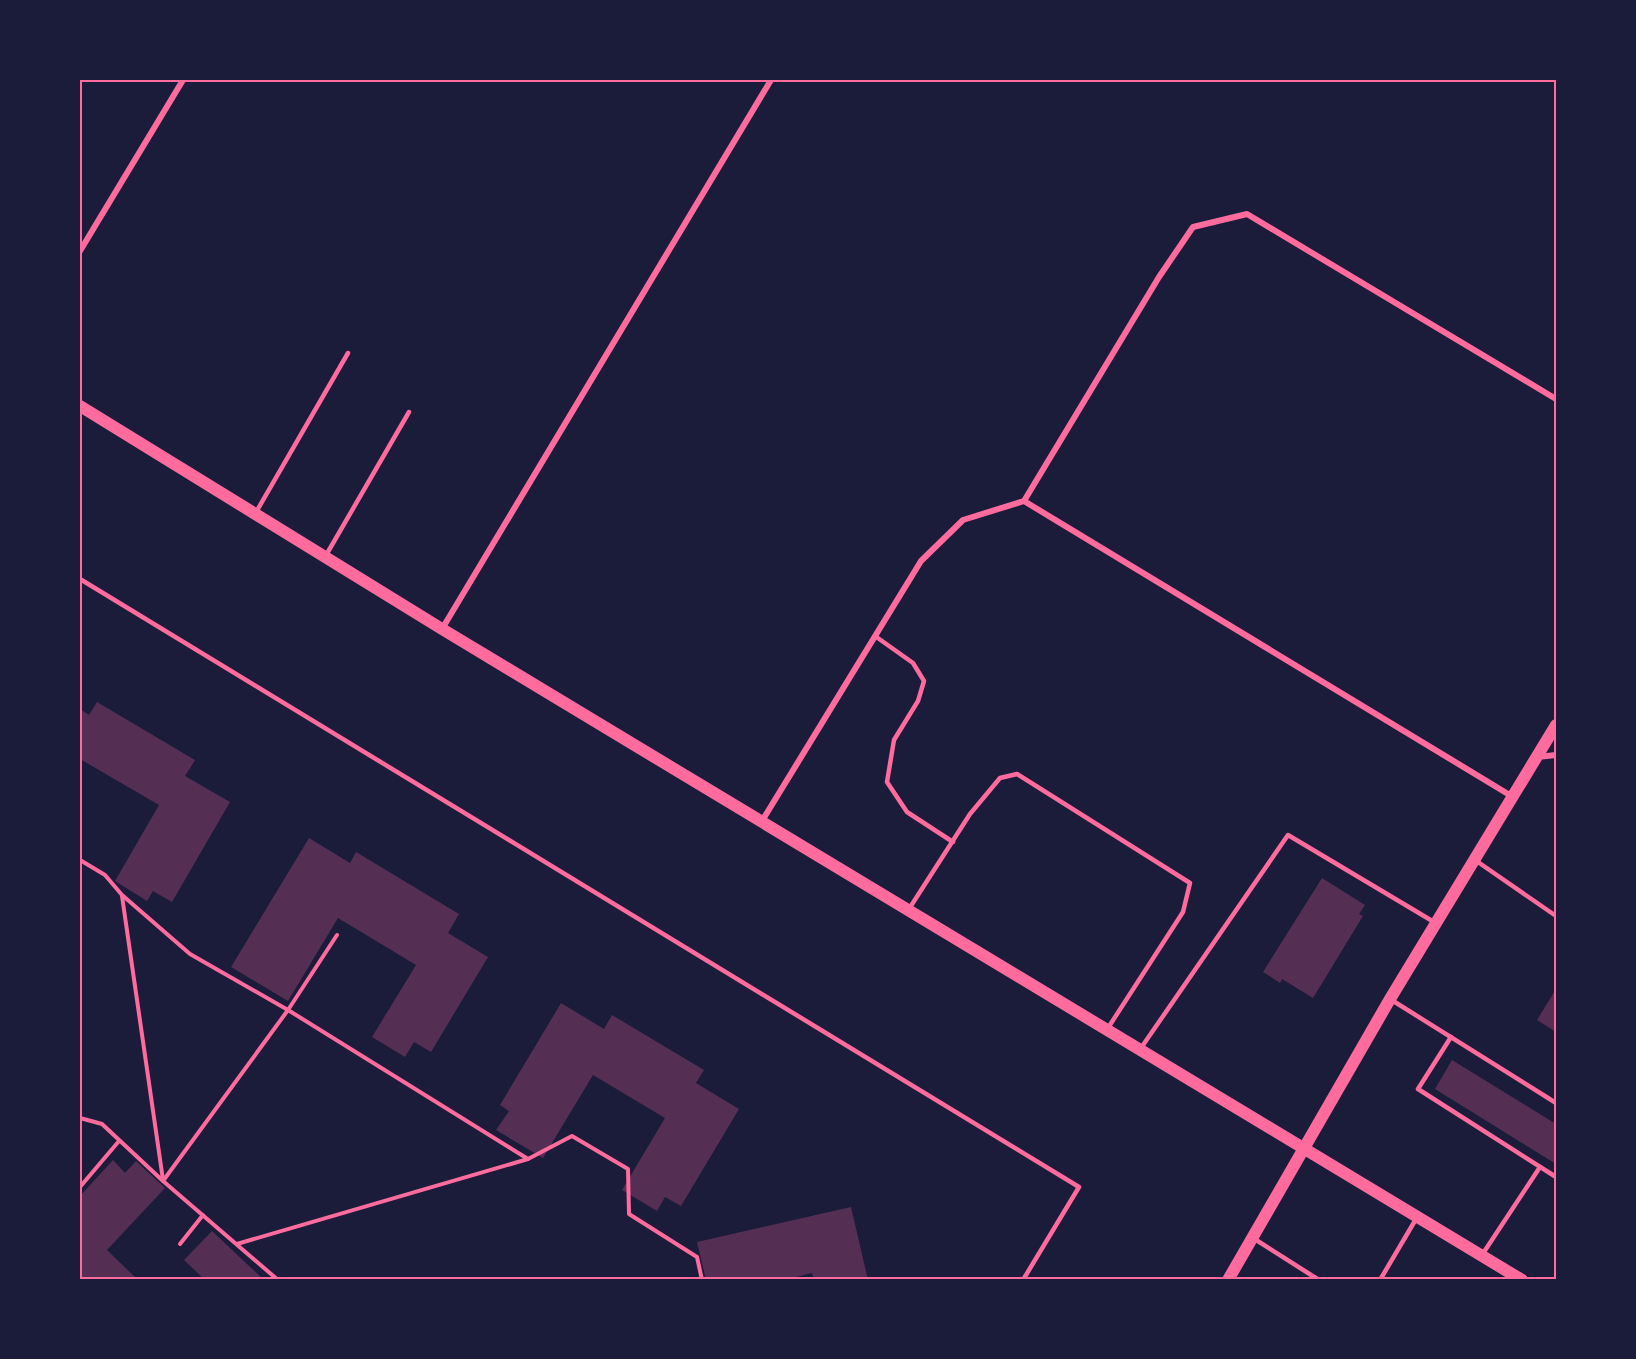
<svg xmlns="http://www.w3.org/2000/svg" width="1636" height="1359" viewBox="0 0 1636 1359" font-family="Inter,sans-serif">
	<rect width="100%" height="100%" fill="#1b1b3a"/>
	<g fill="#542f53">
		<path d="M 97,702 L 195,760 L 185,776 L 230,802 L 172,902 L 153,891 L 147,901 L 115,881 L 159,805 L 80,759 L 80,709 L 89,715 Z"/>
		<path d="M 309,838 L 350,863 L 356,852 L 459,914 L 448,933 L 488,957 L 431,1052 L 414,1042 L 405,1057 L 372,1037 L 416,965 L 338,918 L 288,1001 L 231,967 Z"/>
		<path d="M 1322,878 L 1365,905 L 1359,914 L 1363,916 L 1313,998 L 1282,979 L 1280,983 L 1263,972 Z"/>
		<path d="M 1556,989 L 1556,1032 L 1537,1020 Z"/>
		<path d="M 561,1003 L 604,1029 L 612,1015 L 704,1070 L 696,1083 L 739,1109 L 681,1206 L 665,1197 L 657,1211 L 622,1190 L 665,1118 L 593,1075 L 543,1158 L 496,1130 L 509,1111 L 500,1105 Z"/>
		<path d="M 1452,1060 L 1556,1124 L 1556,1164 L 1435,1089 Z"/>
		<path d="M 113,1160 L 125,1173 L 136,1161 L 165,1188 L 107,1250 L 138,1280 L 80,1280 L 80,1196 Z"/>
		<path d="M 851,1207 L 868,1280 L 814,1280 L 812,1273 L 784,1280 L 706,1280 L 697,1242 Z"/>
		<path d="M 212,1231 L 264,1280 L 205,1280 L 184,1260 Z"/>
	</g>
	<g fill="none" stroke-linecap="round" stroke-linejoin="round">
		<g stroke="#ff6b9d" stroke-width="4">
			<path d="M 80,860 L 105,875 L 122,895 L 190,954 L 288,1010 L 528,1159"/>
			<path d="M 122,896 L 163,1180"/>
			<path d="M 80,1118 L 102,1124 L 163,1181 L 278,1280"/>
			<path d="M 163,1181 L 288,1010 L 337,935"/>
			<path d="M 80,1187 L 119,1141"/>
			<path d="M 180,1244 L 203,1215"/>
			<path d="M 237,1244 L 528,1159 L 572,1136 L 628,1169 L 629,1214 L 697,1257 L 702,1280"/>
		</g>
		<g stroke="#ff6b9d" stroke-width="4.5">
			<path d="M 255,514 L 348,353"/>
			<path d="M 325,557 L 409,412"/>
			<path d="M 80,579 L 1079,1187 L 1023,1280"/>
			<path d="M 875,636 L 913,663 L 924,681 L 918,701 L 894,740 L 887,782 L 907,812 L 953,842"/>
			<path d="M 1475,860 L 1556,916"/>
			<path d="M 909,909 L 970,814 L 1000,778 L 1017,774 L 1190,883 L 1183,912 L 1108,1028"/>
			<path d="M 1390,999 L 1556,1103"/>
			<path d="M 1451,1037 L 1418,1089 L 1556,1177"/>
			<path d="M 1141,1048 L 1288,835 L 1434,922"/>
			<path d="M 1253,1238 L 1319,1280"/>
			<path d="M 1482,1255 L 1540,1167"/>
			<path d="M 1380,1280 L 1416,1219"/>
		</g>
		<g stroke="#ff6b9d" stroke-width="6">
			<path d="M 80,251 L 183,80"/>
			<path d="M 1024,501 L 1513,797"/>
			<path d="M 442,629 L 771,80"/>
			<path d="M 1537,757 L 1556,755"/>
			<path d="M 762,821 L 921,561 L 963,520 L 1024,501 L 1159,277 L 1193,227 L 1247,214 L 1556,399"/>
		</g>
		<g stroke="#ff6b9d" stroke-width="12">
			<path d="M 80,406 L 442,629 L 1522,1280"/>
			<path d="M 1228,1280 L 1390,999 L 1556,725"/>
		</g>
	</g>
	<rect width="1636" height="1359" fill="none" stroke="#1b1b3a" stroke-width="162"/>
	<rect x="81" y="81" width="1474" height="1197" fill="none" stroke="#ff6b9d" stroke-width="2"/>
</svg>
